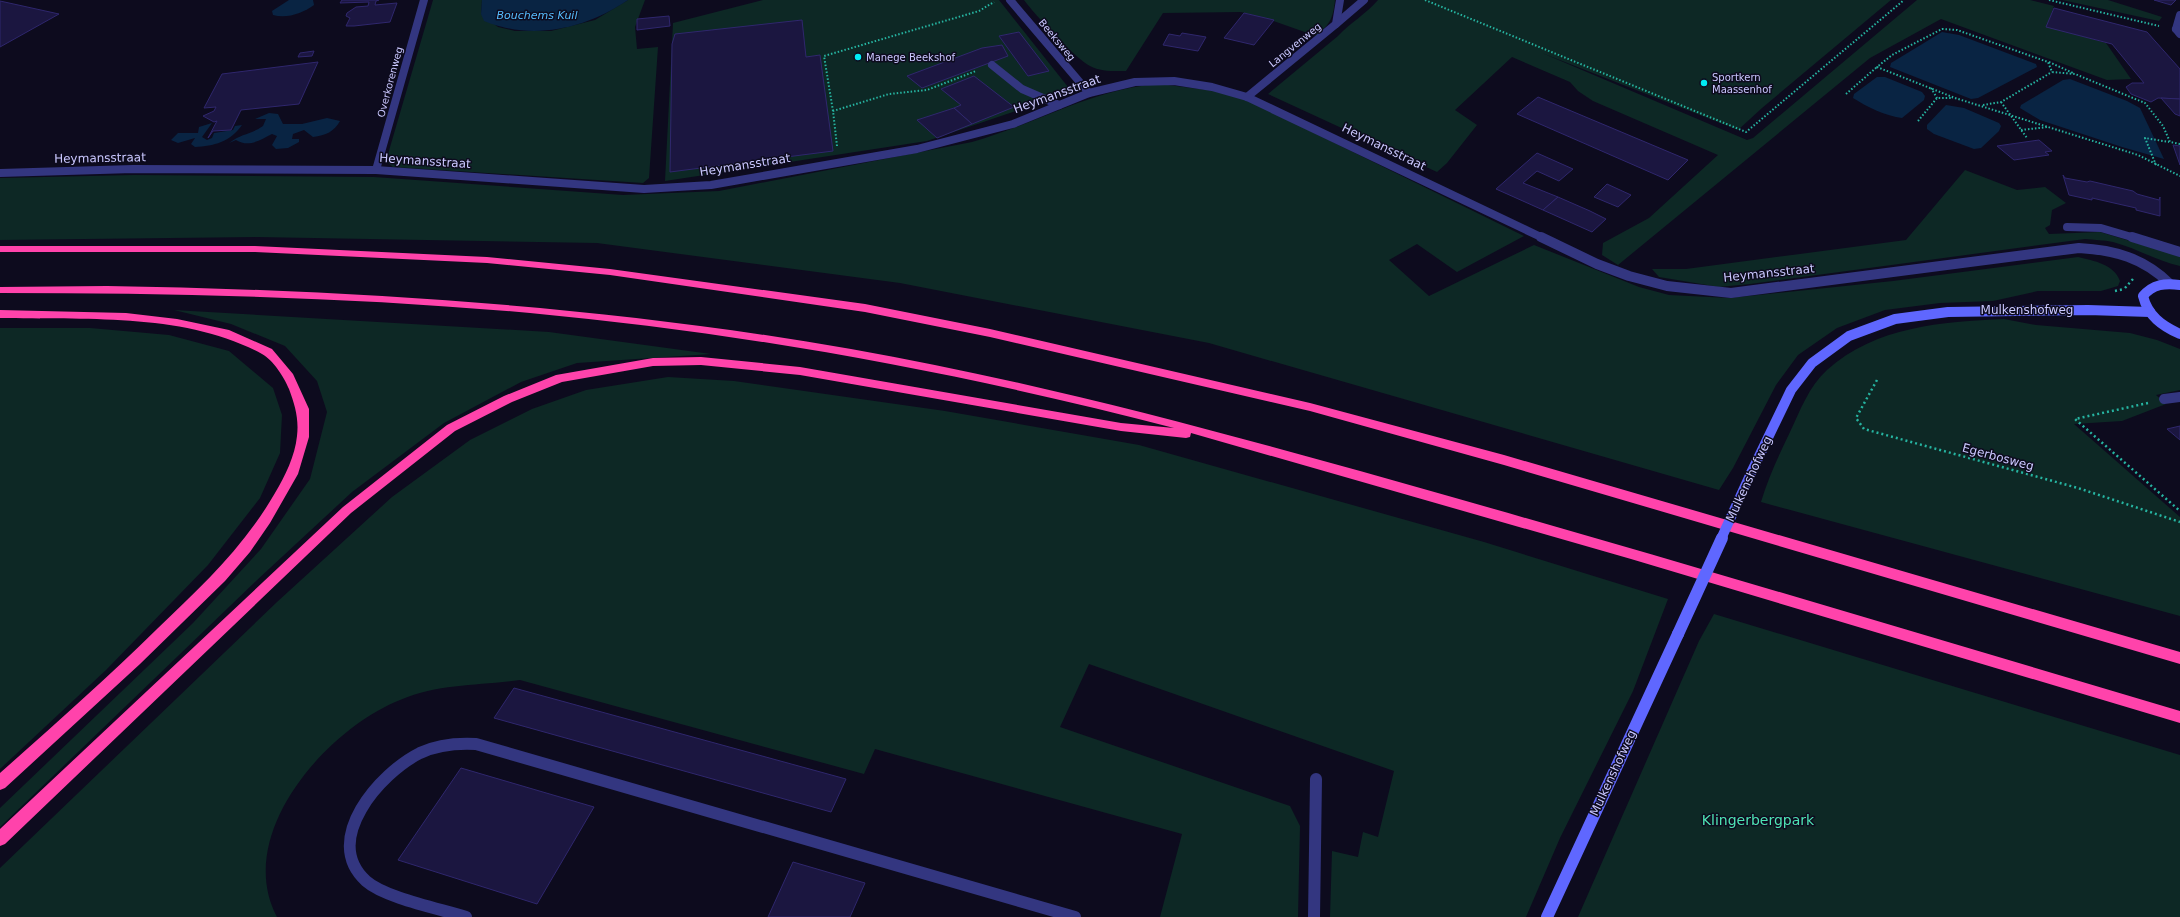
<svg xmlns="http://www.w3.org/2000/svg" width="2180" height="917" viewBox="0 0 2180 917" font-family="'DejaVu Sans',sans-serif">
	<rect width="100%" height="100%" fill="#0d0b1e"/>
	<g fill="#0d2825">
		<path d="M 433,0 L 482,0 L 481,14 L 498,27 L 515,31 L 551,31 L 595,20 L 628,0 L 645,0 L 635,27 L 637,49 L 658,47 L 649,178 L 643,183 L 393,167 L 386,161 Z"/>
		<path d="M 763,0 L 999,0 L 1072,92 L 927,141 L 665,181 L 673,23 Z"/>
		<path d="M 1024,0 L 1335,0 C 1333,19 1330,24 1316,36 L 1268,19 L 1241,12 L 1163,13 L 1126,71 C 1115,71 1101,72 1090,66 C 1076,59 1034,14 1024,0 Z"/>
		<path d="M 1378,0 L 1891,0 L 1762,108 L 1738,130 L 1542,53 L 1747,140 L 1753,138 L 1917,0 L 2030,0 L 2054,6 L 2047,26 L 2106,43 L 2131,79 L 2107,80 L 1941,19 L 1870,58 L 1618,265 L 1602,255 L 1603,243 L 1649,218 L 1718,155 L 1593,101 L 1578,91 L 1570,82 L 1512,57 L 1455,110 L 1477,125 L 1447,163 L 1437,172 L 1268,94 L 1338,36 C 1350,23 1366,14 1378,0 Z"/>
		<path d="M 2062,0 L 2108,0 L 2162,17 L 2159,21 Z"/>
		<path d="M 1160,84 L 1215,91 L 1243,98 L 1524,236 L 1457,272 L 1417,244 L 1389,260 L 1429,296 L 1534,245 L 1639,287 L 1669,295 L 1729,298 L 1893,281 L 2078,257 C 2094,261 2114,264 2120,281 L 2118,286 L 2101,291 L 2038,291 L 1993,301 L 1940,303 L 1885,310 L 1837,328 L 1798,355 L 1776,385 L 1733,468 L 1719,490 L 1209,343 L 900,283 L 597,243 L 257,237 L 0,240 L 0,178 L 134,175 L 374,177 L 623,195 L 719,191 L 972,142 C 1036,124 1094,88 1160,84 Z"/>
		<path d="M 1965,170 L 2017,190 L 2045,187 L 2066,203 L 2052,210 L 2050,225 L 2045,228 L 2049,234 L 2100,232 L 2180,256 L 2180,266 C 2157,261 2136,248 2113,242 C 2104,240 2094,240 2085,239 L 1750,284 L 1719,287 L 1659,277 L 1652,269 L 1686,269 L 1906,240 Z"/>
		<path d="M 174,310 L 549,332 L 711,354 L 577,363 L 521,382 L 444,423 L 352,492 L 256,581 L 0,827 L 0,808 L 193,623 L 261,549 L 310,479 L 327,412 L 317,381 L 285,346 L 231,324 Z"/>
		<path d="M 2004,319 L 2036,325 L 2130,333 L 2157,340 L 2180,349 L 2180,390 L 2156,395 L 2166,404 L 2122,421 L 2074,424 L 2180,517 L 2180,616 L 1761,502 C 1768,478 1779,455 1790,432 C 1800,411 1809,386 1827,370 C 1876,326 1942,322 2004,319 Z"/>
		<path d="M 0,328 L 90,328 L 169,335 L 229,351 L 273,388 L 282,415 L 280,453 L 260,498 L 208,565 L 106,670 L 0,769 Z"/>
		<path d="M 668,377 L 734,381 L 945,411 L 1139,445 L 1484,542 L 1668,599 L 1633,691 L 1560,838 L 1526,917 L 1330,917 L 1332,851 L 1358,857 L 1363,832 L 1378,837 L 1394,771 L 1089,664 L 1060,727 L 1290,806 L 1300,826 L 1298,917 L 1160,917 L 1182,834 L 875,749 L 864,774 L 520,680 C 477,686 441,683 400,700 C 327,729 233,834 277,917 L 0,917 L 0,868 L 277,602 L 392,497 L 470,440 L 532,409 L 586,390 Z"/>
		<path d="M 1714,614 L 2180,755 L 2180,917 L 1578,917 L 1699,641 Z"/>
	</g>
	<g fill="#092443">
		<path d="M 289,0 L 313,0 L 314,5 C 303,13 287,19 273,15 L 272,11 Z"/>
		<path d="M 482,0 L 628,0 C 585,29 532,41 484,21 L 481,14 Z"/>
		<path d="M 1942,32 L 1959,35 L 2036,64 L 2037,67 L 1978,98 L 1971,99 L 1890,67 L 1891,63 Z"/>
		<path d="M 1877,77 L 1885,77 L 1922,92 L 1925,96 L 1924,100 L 1902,118 C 1886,116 1867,107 1853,98 L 1854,94 Z"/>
		<path d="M 2070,79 L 2127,101 L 2140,108 L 2164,159 L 2122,147 L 2040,120 L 2020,108 L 2021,105 L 2063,80 Z"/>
		<path d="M 1946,105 L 1964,108 L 1999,123 L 2001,126 L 1999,131 L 1981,148 L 1974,149 L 1934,134 L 1927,129 L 1927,125 Z"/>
		<path d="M 269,113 L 278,114 L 283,124 L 302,124 L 327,118 L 340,121 C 334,132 326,135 313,137 L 304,130 L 293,134 L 292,139 L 299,139 L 299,142 L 288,148 L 276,149 L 272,145 L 277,136 L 272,134 C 260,140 249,148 236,140 L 229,143 C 242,133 250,135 263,126 L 266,119 L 255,119 Z"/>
		<path d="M 212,123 L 202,137 L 207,140 L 212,138 L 214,133 L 233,130 L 235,126 L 242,125 C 230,142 214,146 195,147 L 191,144 L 195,138 L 178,143 L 171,140 L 178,133 L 198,133 L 199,127 Z"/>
	</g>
	<g fill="#1b1640" stroke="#2f276d">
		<path d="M 342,0 L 379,0 L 376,1 L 375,5 L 397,3 L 390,22 L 354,26 L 346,26 L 350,18 L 346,16 L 347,13 L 356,7 L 368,6 L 369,2 L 340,3 Z"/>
		<path d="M 2154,0 L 2176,0 L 2171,5 Z"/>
		<path d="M 0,1 L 59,14 L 0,47 Z"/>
		<path d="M 2054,8 L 2147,32 L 2180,69 L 2180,99 L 2158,98 L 2151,102 L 2131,94 L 2126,87 L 2132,83 L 2144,83 L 2112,44 L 2046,27 Z"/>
		<path d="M 1244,13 L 1274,20 L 1254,45 L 1224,38 Z"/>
		<path d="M 669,16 L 670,26 L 637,30 L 637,19 Z"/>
		<path d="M 802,20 L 806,57 L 820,55 L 833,151 L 670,172 L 672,44 L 675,34 Z"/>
		<path d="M 1019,32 L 1049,71 L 1028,76 L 999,36 Z"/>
		<path d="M 1182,33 L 1206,37 L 1198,51 L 1163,45 L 1169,34 L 1180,36 Z"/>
		<path d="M 1002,45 L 1008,56 L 922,88 L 907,76 L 982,48 Z"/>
		<path d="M 314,51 L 312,56 L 298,57 L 300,53 Z"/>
		<path d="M 318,62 L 299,104 L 241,110 L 231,130 L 213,131 L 208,138 L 217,121 L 214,122 L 203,116 L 214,111 L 216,107 L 204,108 L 222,74 Z"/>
		<path d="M 974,76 L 1014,107 L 972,124 L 954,108 L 961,105 L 941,89 Z"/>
		<path d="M 1538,97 L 1688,160 L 1668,180 L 1517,114 Z"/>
		<path d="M 2161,98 L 2180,99 L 2180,116 L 2175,114 Z"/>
		<path d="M 954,108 L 972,124 L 937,138 L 917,120 Z"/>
		<path d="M 2039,140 L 2052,151 L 2045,152 L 2049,155 L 2014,160 L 1997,146 Z"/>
		<path d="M 2173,145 L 2180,146 L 2180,165 Z"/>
		<path d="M 1537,153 L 1573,169 L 1559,181 L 1537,171 L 1523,183 L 1558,197 L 1543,210 L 1496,189 Z"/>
		<path d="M 2063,175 L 2065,178 L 2087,182 L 2090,181 L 2133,191 L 2137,194 L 2159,200 L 2160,197 L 2160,216 L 2136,210 L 2136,208 L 2092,198 L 2092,200 L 2069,195 Z"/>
		<path d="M 1607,184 L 1631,195 L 1618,207 L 1594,197 Z"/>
		<path d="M 1558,197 L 1590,211 L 1606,219 L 1592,232 L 1543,210 Z"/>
		<path d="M 2180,426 L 2180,440 L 2167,429 Z"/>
		<path d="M 514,688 L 846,779 L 831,812 L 494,718 Z"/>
		<path d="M 461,768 L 594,807 L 537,904 L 398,860 Z"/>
		<path d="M 793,862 L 865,883 L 850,917 L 768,917 Z"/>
	</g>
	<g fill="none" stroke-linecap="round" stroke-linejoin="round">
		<g stroke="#26b4a1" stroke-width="2" stroke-dasharray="1.5 2" stroke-linecap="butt">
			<path d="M 1425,0 L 1746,132 L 1904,0"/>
			<path d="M 2049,0 L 2159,26"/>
			<path d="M 2049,62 L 2073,73"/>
			<path d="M 1931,88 L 1937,98"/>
			<path d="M 1846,94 L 1877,67"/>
			<path d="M 2001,102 L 2027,138"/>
			<path d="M 1983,105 L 2001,102 L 2052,72"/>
			<path d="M 833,111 L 824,56 L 979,11 L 994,2"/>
			<path d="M 1918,121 L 1937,98 L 1953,98"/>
			<path d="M 2021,130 L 2048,127"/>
			<path d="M 2180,144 L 2170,142 L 2163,126 L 2145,103 L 2075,74 L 2052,72 L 2048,62 L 1957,30 L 1942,29 L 1892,55 L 1877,67 L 1955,98 L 2138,155 L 2180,176"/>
			<path d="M 837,146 L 833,111 L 889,94 L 927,90 L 976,71"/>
			<path d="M 2156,165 L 2145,138 L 2169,142"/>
		</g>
		<g stroke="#26b4a1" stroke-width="2.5" stroke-dasharray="2 3" stroke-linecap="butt">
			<path d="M 2125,288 L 2133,279"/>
			<path d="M 2115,291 L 2124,289"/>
			<path d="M 1877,380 L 1856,418 L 1864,429 L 2078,488 L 2180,522"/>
			<path d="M 2148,403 L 2075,419 L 2180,511"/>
		</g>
		<g stroke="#333680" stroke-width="8">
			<path d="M 2180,15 L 2176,29 L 2180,30"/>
			<path d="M 1336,24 L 1364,0"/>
			<path d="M 992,65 L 1022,89 L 1059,105"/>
			<path d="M 2067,227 L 2101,228 L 2135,238"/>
		</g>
		<path stroke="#333680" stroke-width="10" d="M 2132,237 L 2180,252"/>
		<g stroke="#333680" stroke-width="12">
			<path d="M 466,917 C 441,909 385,898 366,881 C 321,840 380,773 420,753 C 437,745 457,743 476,744 L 1075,917"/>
			<path d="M 1314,917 L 1316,779"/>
		</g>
		<g stroke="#333680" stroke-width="8">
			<path d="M 1010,0 L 1089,93"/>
			<path d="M 2176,29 L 2180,34"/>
			<path d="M 1247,97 L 1336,24 L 1340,0"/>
			<path d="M 376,170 L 424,0"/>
			<path d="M 0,173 L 133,169 L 376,170 L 644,189 L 711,185 L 917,149 L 1013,124 L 1089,93 L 1135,82 L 1174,81 L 1212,87 L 1247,97 L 1543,238"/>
		</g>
		<g stroke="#333680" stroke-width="10">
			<path d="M 1541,237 L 1597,264 L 1629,276 L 1667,286 L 1731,293 L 2079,248 C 2115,250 2143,258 2169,283"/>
			<path d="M 2164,399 L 2180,397"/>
		</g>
		<g stroke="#5f67ff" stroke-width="10">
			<path d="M 2180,285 C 2165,283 2153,284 2143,296 C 2148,316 2162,326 2180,334"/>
			<path d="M 1751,473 L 1791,390 L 1812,363 L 1849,336 L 1895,319 L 1948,312 L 2088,310 L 2150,312"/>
		</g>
		<path stroke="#5f67ff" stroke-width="12" d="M 1547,917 L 1678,634"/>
		<g fill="#ff43ab" fill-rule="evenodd">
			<path d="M 0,246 L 255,246 L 487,257 L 610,269 L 865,304 L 990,329 L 1310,403 L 1504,455 L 2180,652 L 2180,664 L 1504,465 L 1310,411 L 990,337 L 865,312 L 610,275 L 487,263 L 255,252 L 0,252 Z"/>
			<path d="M 107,286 C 356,290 605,306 851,349 C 1055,385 1253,441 1452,497 C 1695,566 1938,639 2180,711 L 2180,723 L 1631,559 L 1191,433 L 1190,437 L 1186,438 L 1121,431 L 800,375 L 701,365 L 653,366 L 562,382 L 512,402 L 455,431 L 351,513 L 5,844 L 0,846 L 0,829 L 343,507 L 447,425 L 504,396 L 556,375 L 653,358 L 701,357 L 800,367 L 1121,423 L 1174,428 C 963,373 747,333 530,313 C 353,297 177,293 0,293 L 0,287 Z"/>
			<path d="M 0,310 L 126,313 L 177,319 L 229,330 L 272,349 L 293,374 L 309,409 L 309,437 L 298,474 L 270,523 L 250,552 L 225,581 L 140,664 L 5,788 L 0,790 L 0,773 C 53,726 106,679 157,629 C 201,587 244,547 275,493 C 285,476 295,456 297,436 C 299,419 295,405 289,389 C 284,377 273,360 262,354 C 185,312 84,320 0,318 Z"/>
		</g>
		<path stroke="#5f67ff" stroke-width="10" d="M 1721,539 L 1751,473"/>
		<path stroke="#5f67ff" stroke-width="12" d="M 1678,634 L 1722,538"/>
	</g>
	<g fill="#00ecf3" stroke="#0d0b1e" stroke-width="1.5">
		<circle cx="858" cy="57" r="4"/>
		<circle cx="1704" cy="83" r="4"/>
	</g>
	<g text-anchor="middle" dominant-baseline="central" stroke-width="3" stroke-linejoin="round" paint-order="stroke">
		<g font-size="10" fill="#cac8ff" stroke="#0d0b1e">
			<text transform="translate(1057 40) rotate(50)">Beeksweg</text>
			<text transform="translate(1295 45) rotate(-39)">Langvenweg</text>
			<text transform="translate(390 82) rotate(-75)">Overkorenweg</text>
		</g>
		<g font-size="10" fill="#cac8ff" stroke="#0d0b1e" text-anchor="start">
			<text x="866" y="57">Manege Beekshof</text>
			<text x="1712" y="77">Sportkern<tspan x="1712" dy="12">Maassenhof</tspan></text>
		</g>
		<g font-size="11" font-style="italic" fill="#56bdff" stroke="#0d0b1e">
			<text x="537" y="15">Bouchems Kuil</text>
		</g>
		<g font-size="12" fill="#cac8ff" stroke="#0d0b1e">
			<text transform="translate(1057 94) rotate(-20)">Heymansstraat</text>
			<text transform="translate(1384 147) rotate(26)">Heymansstraat</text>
			<text transform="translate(100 158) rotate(-1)">Heymansstraat</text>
			<text transform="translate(425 161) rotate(4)">Heymansstraat</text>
			<text transform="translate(745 165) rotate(-9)">Heymansstraat</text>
			<text transform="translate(1769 273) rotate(-6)">Heymansstraat</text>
			<text x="2027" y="310">Mulkenshofweg</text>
			<text transform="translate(1998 457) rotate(15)">Egerbosweg</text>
			<text transform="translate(1749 479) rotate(-65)">Mulkenshofweg</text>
			<text transform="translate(1613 773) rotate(-65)">Mulkenshofweg</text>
		</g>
		<g font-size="14" fill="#4ee4b4" stroke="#0d0b1e">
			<text x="1758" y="820">Klingerbergpark</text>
		</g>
	</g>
</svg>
